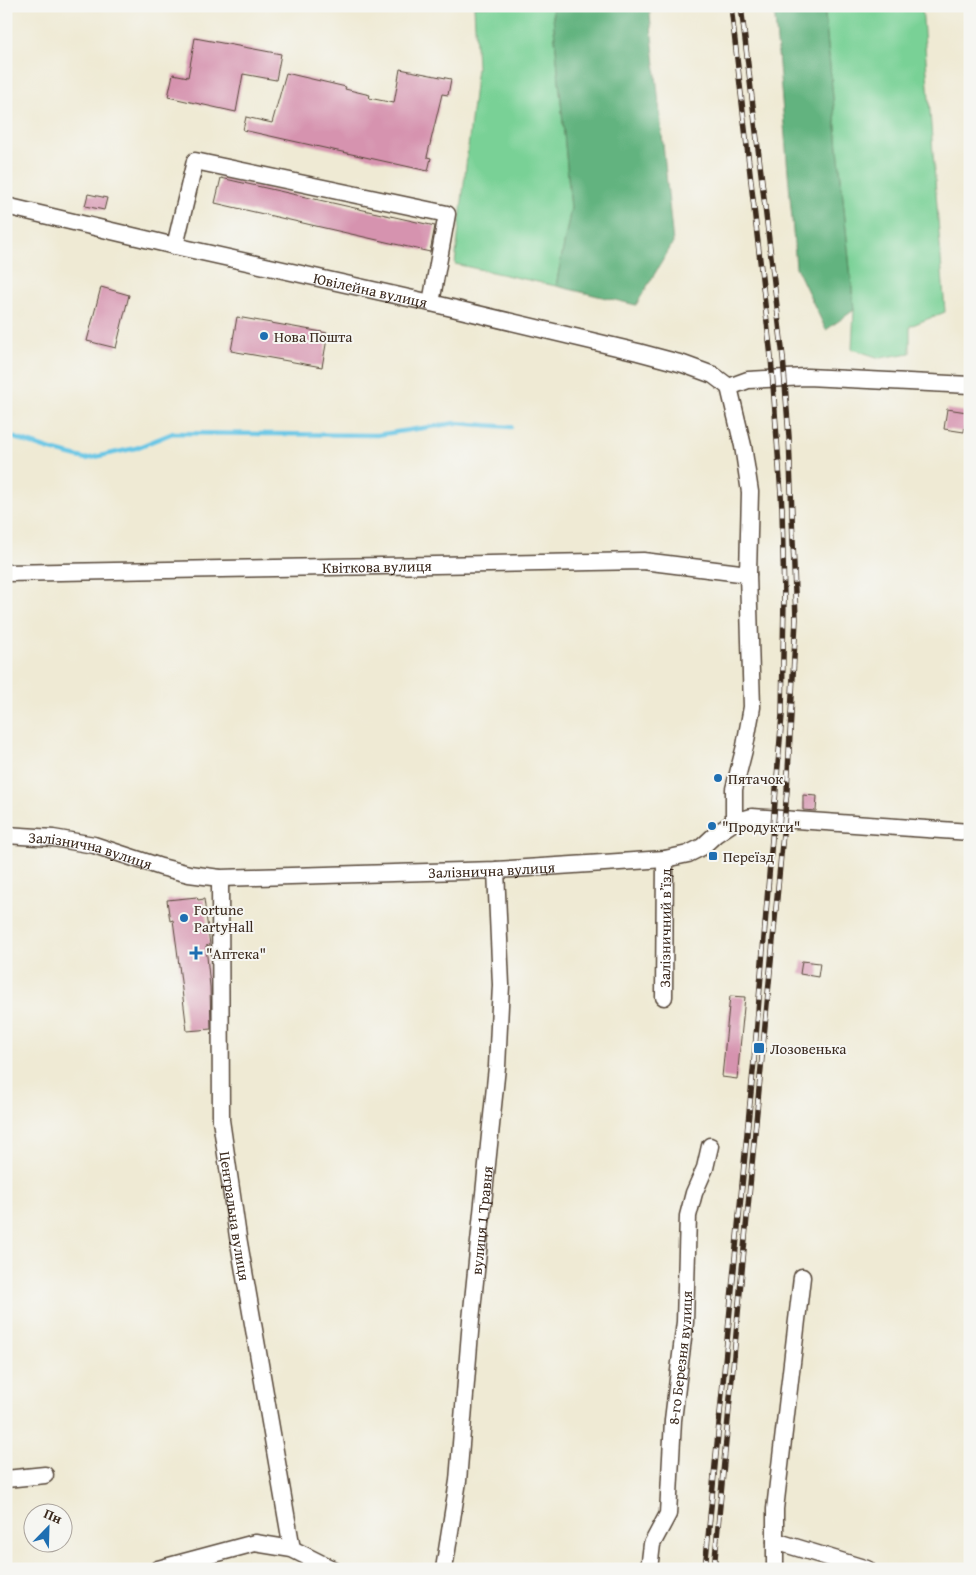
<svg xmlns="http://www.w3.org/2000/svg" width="976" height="1575" viewBox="0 0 976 1575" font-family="'Gentium Book Plus',serif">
	<rect width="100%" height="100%" fill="#f6f6f2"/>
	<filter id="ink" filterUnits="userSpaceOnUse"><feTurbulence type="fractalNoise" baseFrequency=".02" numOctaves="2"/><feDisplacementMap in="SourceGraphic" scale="10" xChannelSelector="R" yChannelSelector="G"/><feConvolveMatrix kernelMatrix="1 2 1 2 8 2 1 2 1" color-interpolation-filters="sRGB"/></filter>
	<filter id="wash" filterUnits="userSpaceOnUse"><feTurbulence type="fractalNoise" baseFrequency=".0096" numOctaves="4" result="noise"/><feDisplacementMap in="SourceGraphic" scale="20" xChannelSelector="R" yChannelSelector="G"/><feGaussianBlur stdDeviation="1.12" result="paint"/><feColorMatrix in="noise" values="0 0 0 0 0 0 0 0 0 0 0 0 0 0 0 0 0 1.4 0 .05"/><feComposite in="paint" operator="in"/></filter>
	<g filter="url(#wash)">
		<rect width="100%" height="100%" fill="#efead4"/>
		<g fill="#79d196" stroke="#5a7e5a">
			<path d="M 474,6 L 552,6 L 571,208 L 556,286 L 455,264 L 477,67 Z"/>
			<path d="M 824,6 L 922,6 L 945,312 L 910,326 L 910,353 L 880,358 L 852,349 L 854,310 Z"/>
		</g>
		<g fill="#62b37f" stroke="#4e6e4e">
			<path d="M 552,6 L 649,6 L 673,243 L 636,305 L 556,286 L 571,208 Z"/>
			<path d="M 774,6 L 824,6 L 854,310 L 826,330 L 796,267 Z"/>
		</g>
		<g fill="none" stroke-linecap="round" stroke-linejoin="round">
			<path stroke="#67c6e5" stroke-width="4.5" d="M 6,435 L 51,450 L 86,459 L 136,448 L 173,433 L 377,435 L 456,423 L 511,427"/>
		</g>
		<g id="blocks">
			<g fill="#d693af">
				<path d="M 195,38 L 281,54 L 276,80 L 243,74 L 236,112 L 168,97 L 173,74 L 188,77 Z"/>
				<path d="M 400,69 L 451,79 L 448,95 L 442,94 L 427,157 L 431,158 L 428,171 L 243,130 L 246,117 L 272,123 L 286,73 L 346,87 L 345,89 L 370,95 L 369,98 L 394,103 Z"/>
				<path d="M 221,178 L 435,226 L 430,252 L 215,203 Z"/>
				<path d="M 88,194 L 107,198 L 104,210 L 85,206 Z"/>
				<path d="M 101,287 L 129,295 L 116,348 L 87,341 Z"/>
				<path d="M 237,317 L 328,333 L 322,367 L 231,351 Z"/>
				<path d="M 947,409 L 967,412 L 964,432 L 944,429 Z"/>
				<path d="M 803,795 L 817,796 L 816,811 L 803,810 Z"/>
				<path d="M 197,897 L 198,900 L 204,899 L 210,945 L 206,946 L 210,987 L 211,1029 L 187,1031 L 177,949 L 173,920 L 170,921 L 167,900 Z"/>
				<path d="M 802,961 L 820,963 L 818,977 L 800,974 Z"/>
				<path d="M 730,996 L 745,997 L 737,1079 L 722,1077 Z"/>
			</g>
		</g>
	</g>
	<g filter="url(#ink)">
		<use href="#blocks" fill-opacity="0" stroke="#564739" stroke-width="1"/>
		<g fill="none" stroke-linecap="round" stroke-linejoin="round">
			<g stroke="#564739" stroke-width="19">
				<g id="minor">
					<path id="s1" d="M 6,206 L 175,246 L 431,303 L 638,352 L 683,364 L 713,375 L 729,387"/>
					<path d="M 175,246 L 195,161 L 447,214 L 431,303"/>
					<path d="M 729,387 L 743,446 L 750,492 L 748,574 L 752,707 L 745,746 L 734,789 L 734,822"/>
					<path d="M 729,387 L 748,380 L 807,377 L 970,385"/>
					<path id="s2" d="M 6,573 L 643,561 L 748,574"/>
					<path id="s3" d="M 6,835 L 53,838 L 94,845 L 161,867 L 189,874 L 220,878 L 496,870 L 665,859 L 688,854 L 702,847 L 716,834 L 734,822 L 752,817 L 970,832"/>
					<path id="s4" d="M 220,878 L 221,1120 L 238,1237 L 292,1549"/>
					<path id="s5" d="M 664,997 L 665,859"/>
					<path d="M 6,1479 L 45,1475"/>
					<path d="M 775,1541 L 867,1569"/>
					<path d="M 158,1569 L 255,1543 L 292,1549 L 332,1569"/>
					<path id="s6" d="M 444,1569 L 458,1481 L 471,1320 L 497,1067 L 501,985 L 496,870"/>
					<path id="s7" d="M 649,1569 L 652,1544 L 668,1514 L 673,1420 L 685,1322 L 688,1216 L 694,1193 L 705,1168 L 710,1146"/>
					<path d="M 775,1569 L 775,1509 L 802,1277"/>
				</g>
			</g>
			<use href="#minor" stroke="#fff" stroke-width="16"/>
			<g stroke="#3b2a1e" stroke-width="5.5">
				<g id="rail">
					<path d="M 705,1569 L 754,1061 L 782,715 L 784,598 L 782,508 L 771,357 L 731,6"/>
					<path d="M 714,1569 L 787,791 L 796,619 L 789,437 L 783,357 L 741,6"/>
				</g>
			</g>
			<use href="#rail" stroke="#f6f6f2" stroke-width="4" stroke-dasharray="11" stroke-linecap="butt"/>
		</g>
	</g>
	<g fill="#1f6fb2" stroke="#f6f6f2" stroke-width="2">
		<circle cx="264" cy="336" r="5"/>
		<circle cx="718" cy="778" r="5"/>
		<circle cx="712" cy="826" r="5"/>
		<rect x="708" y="851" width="10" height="10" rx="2.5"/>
		<circle cx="184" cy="918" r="5"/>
		<path d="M193.5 945.5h5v5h5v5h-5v5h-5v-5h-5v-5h5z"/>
		<rect x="753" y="1042" width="12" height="12" rx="2.5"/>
	</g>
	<g text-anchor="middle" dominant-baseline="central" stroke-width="4" stroke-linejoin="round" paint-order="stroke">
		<g font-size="15" fill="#3b2a1e" stroke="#f6f6f2">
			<text stroke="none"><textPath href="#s1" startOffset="374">Ювілейна вулиця</textPath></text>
			<text stroke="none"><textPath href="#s2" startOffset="371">Квіткова вулиця</textPath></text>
			<text stroke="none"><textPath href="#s3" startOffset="86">Залізнична вулиця</textPath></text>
			<text stroke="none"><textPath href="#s3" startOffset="491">Залізнична вулиця</textPath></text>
			<text stroke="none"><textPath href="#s5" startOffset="69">Залізничний в’їзд</textPath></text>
			<text stroke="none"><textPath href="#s4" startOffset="339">Центральна вулиця</textPath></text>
			<text stroke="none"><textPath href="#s6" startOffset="351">вулиця 1 Травня</textPath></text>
			<text stroke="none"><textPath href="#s7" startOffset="216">8-го Березня вулиця</textPath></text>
		</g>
		<g font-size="15" fill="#3b2a1e" stroke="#f6f6f2" text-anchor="start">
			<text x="274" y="336">Нова Пошта</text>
			<text x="728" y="778">Пятачок</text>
			<text x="722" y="826">"Продукти"</text>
			<text x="723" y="856">Переїзд</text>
			<text x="194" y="909">Fortune<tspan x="194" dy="17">PartyHall</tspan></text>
			<text x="206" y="953">"Аптека"</text>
			<text x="770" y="1048">Лозовенька</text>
		</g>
	</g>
	<rect width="976" height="1575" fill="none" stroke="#f6f6f2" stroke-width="25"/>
	<g transform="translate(48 1528) rotate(23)"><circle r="24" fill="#f6f6f2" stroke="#aba49d"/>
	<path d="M0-4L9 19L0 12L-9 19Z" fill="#1f6fb2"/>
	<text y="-8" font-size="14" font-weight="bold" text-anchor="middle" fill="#3b2a1e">Пн</text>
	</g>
</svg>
